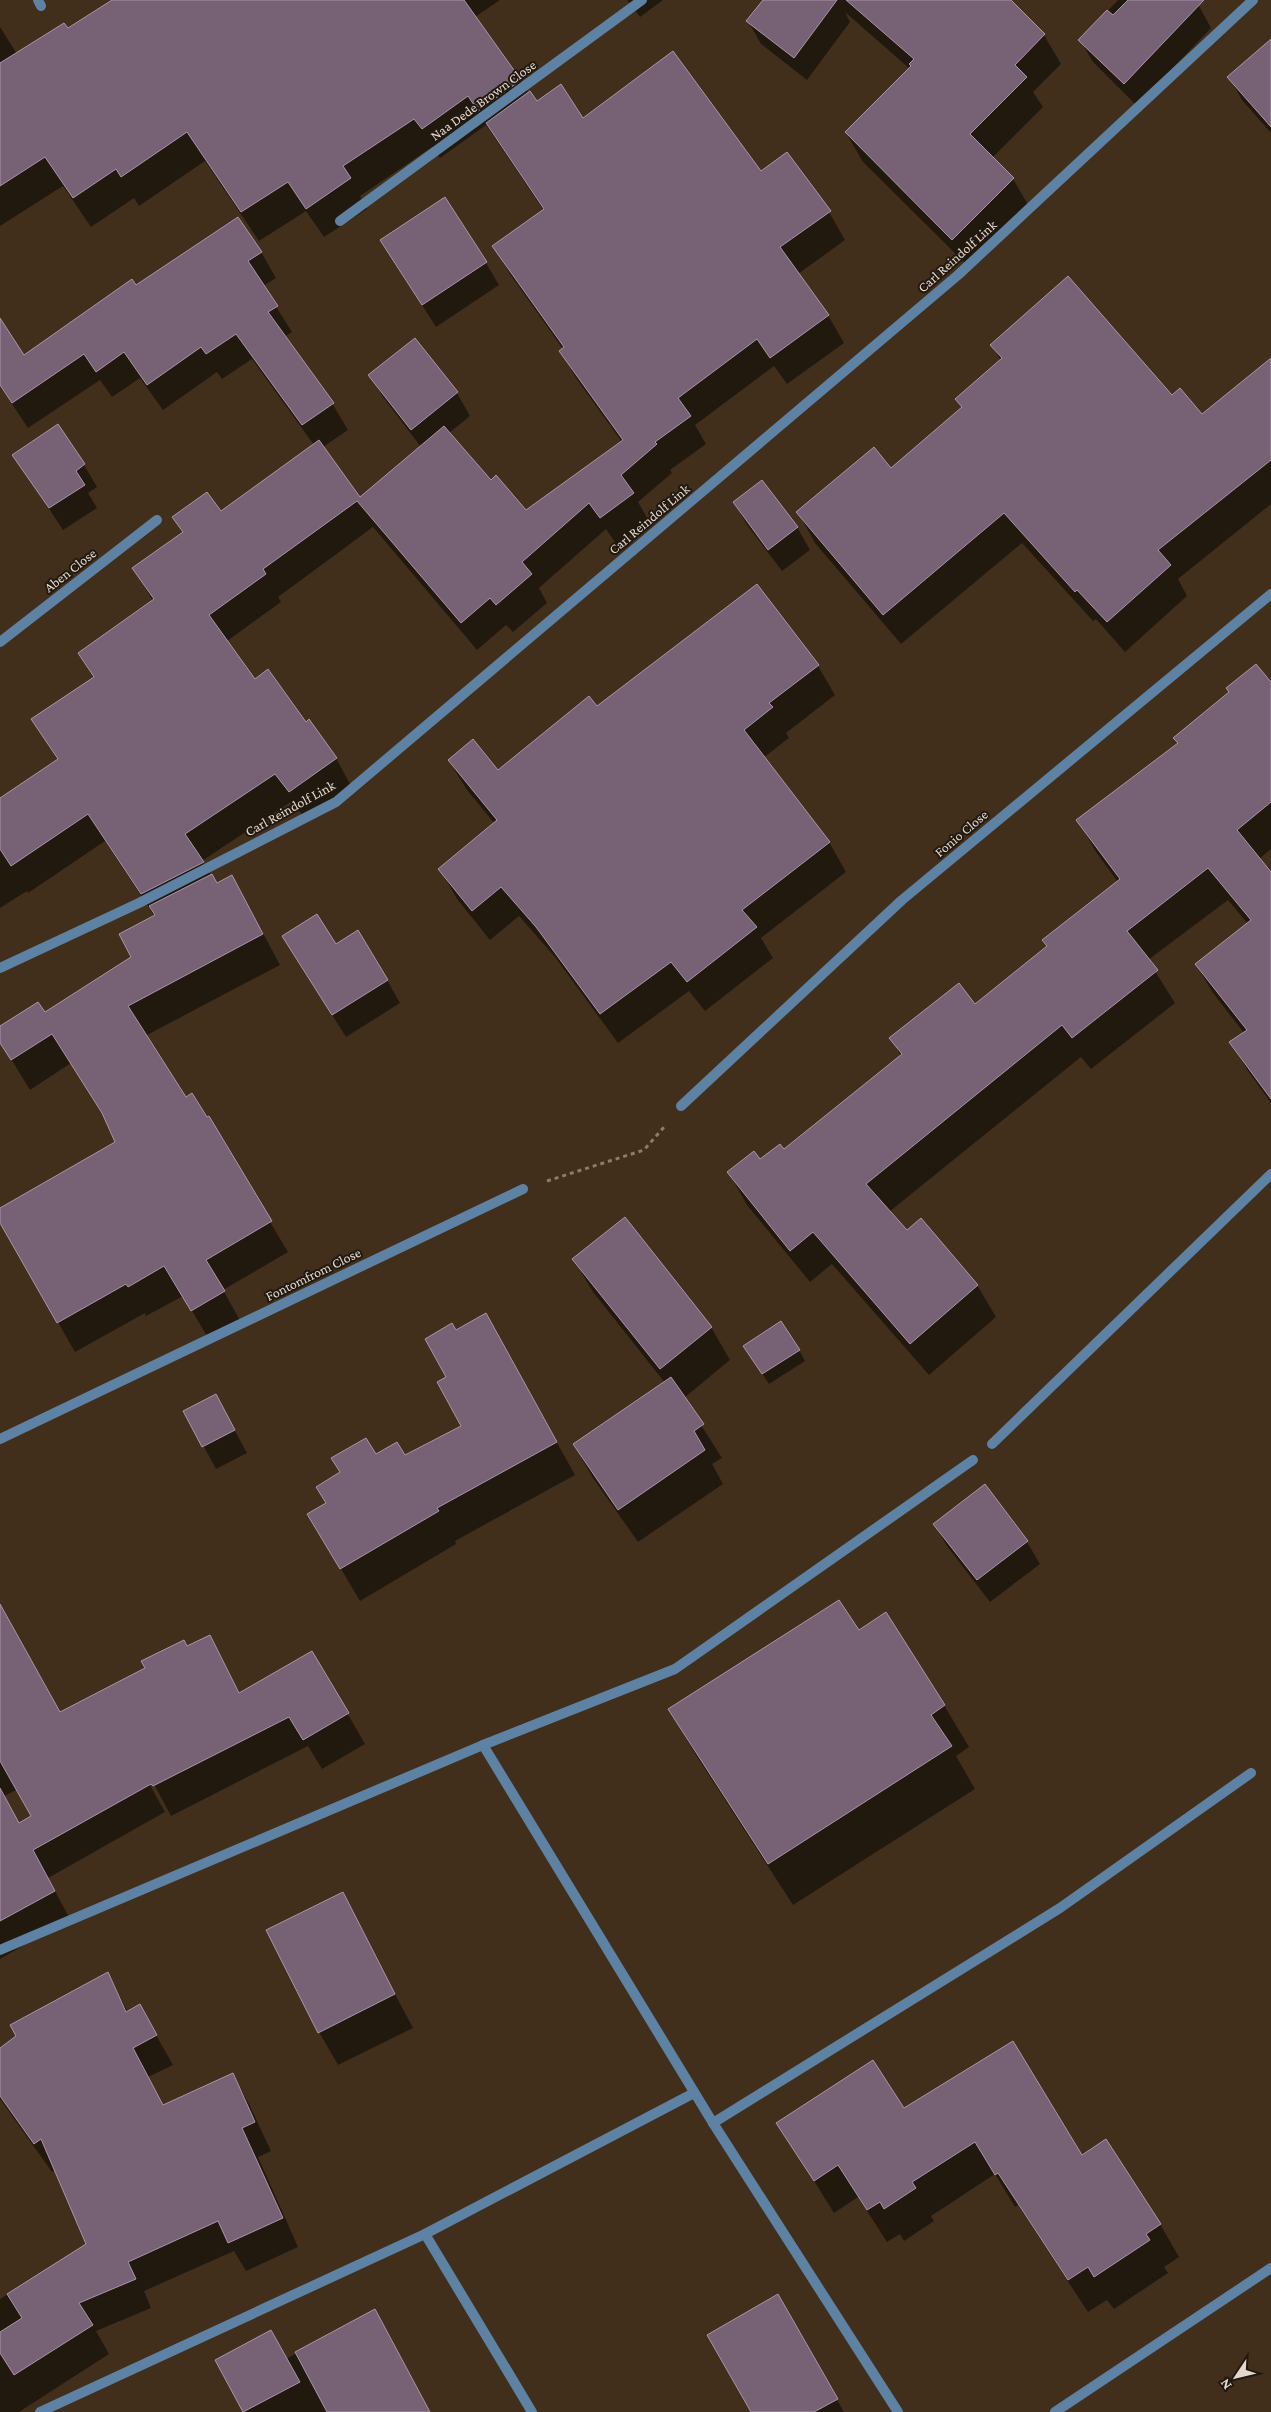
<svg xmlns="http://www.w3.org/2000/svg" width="1271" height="2412" viewBox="0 0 1271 2412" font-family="'Crimson Pro',serif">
	<rect width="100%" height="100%" fill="#412f1c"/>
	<g fill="#0007">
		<path d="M 115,0 L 500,0 L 475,17 L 536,103 L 582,119 L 761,173 L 787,154 L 829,212 L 845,240 L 798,274 L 828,315 L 844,343 L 787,384 L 774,366 L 695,425 L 706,444 L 670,470 L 672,473 L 638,502 L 649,521 L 617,545 L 606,529 L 539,588 L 547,603 L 513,632 L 506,625 L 477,650 L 373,527 L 278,597 L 281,602 L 227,641 L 255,680 L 305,723 L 336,758 L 351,786 L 305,819 L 292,801 L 202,861 L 217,884 L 249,907 L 280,965 L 145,1036 L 186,1099 L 270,1222 L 288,1252 L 223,1290 L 241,1322 L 210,1341 L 183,1296 L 146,1316 L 145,1313 L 75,1352 L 0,1221 L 0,1209 L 117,1142 L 108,1122 L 71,1063 L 30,1090 L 0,1041 L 0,1028 L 45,1014 L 133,957 L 155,917 L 105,841 L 28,893 L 27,891 L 0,908 L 0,800 L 58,761 L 33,720 L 94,679 L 79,654 L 153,601 L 134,569 L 183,533 L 174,517 L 221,513 L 314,445 L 252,359 L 222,379 L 217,372 L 163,410 L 140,378 L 112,397 L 100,380 L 28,428 L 0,386 L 0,333 L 24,356 L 136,287 L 261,252 L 276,278 L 263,286 L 292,332 L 284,337 L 332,403 L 348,430 L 323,447 L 360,499 L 421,447 L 383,397 L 370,375 L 415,339 L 457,393 L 470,416 L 449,433 L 491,482 L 526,512 L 622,442 L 576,378 L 560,351 L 563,349 L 510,274 L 494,247 L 544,211 L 486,125 L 440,158 L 432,147 L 360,196 L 367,209 L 324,237 L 306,211 L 259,241 L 205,161 L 139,206 L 134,198 L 91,227 L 63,186 L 0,226 L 0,27 L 17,54 L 67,30 Z"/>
		<path d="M 627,0 L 663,0 L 640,17 Z"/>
		<path d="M 764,0 L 1009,0 L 1044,35 L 1061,64 L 1033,92 L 1043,107 L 992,158 L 1013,179 L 1030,208 L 970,268 L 863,162 L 846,133 L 910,69 L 845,12 L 850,22 L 807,80 L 761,44 L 748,21 Z"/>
		<path d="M 1118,0 L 1193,0 L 1199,6 L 1211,28 L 1137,106 L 1093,62 L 1080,40 Z"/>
		<path d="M 1271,54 L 1271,133 L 1242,100 L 1229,77 Z"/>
		<path d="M 381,241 L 486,263 L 499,285 L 436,327 Z"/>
		<path d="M 992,345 L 1172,397 L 1201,416 L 1271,360 L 1271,504 L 1178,579 L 1187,596 L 1125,652 L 1096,619 L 1093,621 L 1022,543 L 901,644 L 815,543 L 798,512 L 891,470 L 962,408 L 957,399 L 1001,361 Z"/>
		<path d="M 14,455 L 84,465 L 97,487 L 88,493 L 97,508 L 63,530 Z"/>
		<path d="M 734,502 L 797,527 L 810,550 L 782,571 L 747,525 Z"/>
		<path d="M 818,666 L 835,695 L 786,733 L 789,738 L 763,758 L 829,842 L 846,872 L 761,938 L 773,958 L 705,1011 L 689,991 L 618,1043 L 555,957 L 519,916 L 490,940 L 457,899 L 440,869 L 495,824 L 467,790 L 449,761 L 498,772 L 597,708 Z"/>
		<path d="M 1271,684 L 1271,849 L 1259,859 L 1271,874 L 1271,1103 L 1248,1071 L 1231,1043 L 1244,1033 L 1213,993 L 1196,965 L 1248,924 L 1228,900 L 1148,960 L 1175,1003 L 1091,1069 L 1081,1057 L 889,1212 L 907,1232 L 977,1285 L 996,1317 L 929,1375 L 832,1264 L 810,1282 L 747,1205 L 729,1173 L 784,1151 L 901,1056 L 891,1038 L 975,1006 L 1048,947 L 1118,882 L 1096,852 L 1078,820 L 1178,744 L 1175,738 Z"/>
		<path d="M 335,946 L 387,980 L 400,1003 L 346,1037 L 297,959 Z"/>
		<path d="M 574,1260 L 711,1327 L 730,1360 L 684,1398 L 722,1458 L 712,1464 L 723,1484 L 638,1542 L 593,1478 L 574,1445 L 665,1383 L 593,1292 Z"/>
		<path d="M 456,1332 L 504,1348 L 575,1475 L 455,1541 L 456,1544 L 360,1601 L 328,1547 L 327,1504 L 375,1456 L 405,1456 L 462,1426 L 448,1377 Z"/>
		<path d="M 799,1350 L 805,1361 L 769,1384 L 751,1357 Z"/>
		<path d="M 185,1412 L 228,1418 L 247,1453 L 216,1469 Z"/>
		<path d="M 984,1486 L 1027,1542 L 1040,1564 L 990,1602 L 947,1546 L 934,1524 Z"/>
		<path d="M 858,1631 L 944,1705 L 969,1747 L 956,1756 L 975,1789 L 793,1905 L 694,1752 L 670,1710 Z"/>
		<path d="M 0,1632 L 38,1672 L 83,1757 L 0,1798 Z"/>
		<path d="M 209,1636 L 240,1694 L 312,1652 L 365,1744 L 322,1769 L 308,1746 L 171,1816 L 140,1758 L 187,1648 Z"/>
		<path d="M 136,1760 L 165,1812 L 48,1878 L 70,1919 L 0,1959 L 0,1834 Z"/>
		<path d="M 342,1894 L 413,2028 L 338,2065 L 319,2032 Z"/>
		<path d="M 107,1974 L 128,2012 L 156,2035 L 173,2065 L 148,2077 L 163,2106 L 233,2075 L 249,2104 L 271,2151 L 258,2157 L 298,2247 L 246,2271 L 234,2251 L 144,2291 L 151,2308 L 96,2331 L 109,2354 L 19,2412 L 0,2412 L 0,2299 L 88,2244 L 55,2170 L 52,2172 L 0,2099 L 0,2049 Z"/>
		<path d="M 903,2110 L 1081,2157 L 1160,2224 L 1179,2257 L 1164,2267 L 1168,2273 L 1114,2309 L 1107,2300 L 1088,2312 L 1018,2205 L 1015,2207 L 995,2174 L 931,2216 L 934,2221 L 904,2241 L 900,2234 L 887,2242 L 858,2197 L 834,2213 L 778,2123 Z"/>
		<path d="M 777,2296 L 844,2412 L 752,2412 Z"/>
		<path d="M 374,2311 L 430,2412 L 244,2412 L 217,2360 L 286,2359 Z"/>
	</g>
	<g fill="#766175" stroke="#ab94aa">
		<path d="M 112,0 L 464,0 L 521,80 L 478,111 L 468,96 L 422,129 L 414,119 L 343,166 L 351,178 L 306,209 L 288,182 L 241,212 L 187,132 L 121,177 L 116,169 L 73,198 L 45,157 L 0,186 L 0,63 L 64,23 L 68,28 Z"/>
		<path d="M 763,0 L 837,0 L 794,58 L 746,21 Z"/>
		<path d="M 846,0 L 1011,0 L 1045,34 L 1015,65 L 1027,77 L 970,134 L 1014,178 L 952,240 L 845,132 L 911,66 L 909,64 L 914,59 Z"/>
		<path d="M 1128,0 L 1204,0 L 1124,84 L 1078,40 L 1107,10 L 1113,15 Z"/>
		<path d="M 1271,39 L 1271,127 L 1227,77 Z"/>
		<path d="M 673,51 L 761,171 L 787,152 L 831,211 L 780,247 L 829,315 L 770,358 L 757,339 L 678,398 L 691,416 L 655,442 L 657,444 L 621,475 L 634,493 L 600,518 L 589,503 L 522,562 L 532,574 L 496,605 L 490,598 L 461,623 L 357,501 L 263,569 L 266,574 L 209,615 L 255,679 L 268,669 L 306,722 L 309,719 L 337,758 L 289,792 L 275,774 L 185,834 L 204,862 L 141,894 L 88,814 L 11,866 L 0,849 L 0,798 L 58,759 L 31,719 L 94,677 L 78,653 L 154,599 L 132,568 L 183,532 L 172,517 L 207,492 L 221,511 L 319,440 L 360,497 L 444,426 L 491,480 L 496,475 L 526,510 L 623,440 L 559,351 L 564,347 L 492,246 L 544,209 L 486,123 L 530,91 L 537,101 L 561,84 L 583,118 Z"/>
		<path d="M 445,197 L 487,262 L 422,305 L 380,240 Z"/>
		<path d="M 238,217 L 262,252 L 248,261 L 278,306 L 268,312 L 334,403 L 302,425 L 236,334 L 206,354 L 201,347 L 147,385 L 124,352 L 96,372 L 84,354 L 12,403 L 0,385 L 0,318 L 24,355 L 132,279 L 136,285 Z"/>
		<path d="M 1068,276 L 1172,395 L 1180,388 L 1202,414 L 1271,358 L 1271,460 L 1158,550 L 1171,565 L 1107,622 L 1077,590 L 1075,592 L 1004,513 L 883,615 L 796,512 L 874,447 L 891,468 L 962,407 L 955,399 L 1002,358 L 990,345 Z"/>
		<path d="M 415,338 L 458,392 L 411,430 L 368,375 Z"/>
		<path d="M 58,424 L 85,464 L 76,471 L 85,485 L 49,508 L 12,455 Z"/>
		<path d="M 762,480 L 798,527 L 768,550 L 733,502 Z"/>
		<path d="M 757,584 L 819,665 L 769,703 L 773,707 L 744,730 L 830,842 L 742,910 L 757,927 L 687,982 L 671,962 L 600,1014 L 536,927 L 501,887 L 472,911 L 438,869 L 497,820 L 448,760 L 473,739 L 498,770 L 589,696 L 597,706 Z"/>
		<path d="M 1256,664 L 1271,682 L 1271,802 L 1237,830 L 1271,872 L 1271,1099 L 1229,1042 L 1247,1030 L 1195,964 L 1251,920 L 1208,868 L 1127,931 L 1158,970 L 1072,1038 L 1062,1025 L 866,1184 L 907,1230 L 921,1218 L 978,1285 L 910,1344 L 813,1232 L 790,1251 L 727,1172 L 754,1151 L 760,1159 L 780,1144 L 784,1149 L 902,1054 L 889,1038 L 959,983 L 975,1004 L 1047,946 L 1042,940 L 1120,879 L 1076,820 L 1178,743 L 1173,738 L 1229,692 L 1226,688 Z"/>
		<path d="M 212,874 L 217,883 L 232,875 L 263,934 L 128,1006 L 186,1097 L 192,1093 L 207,1117 L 209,1116 L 272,1221 L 206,1260 L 225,1291 L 191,1311 L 164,1266 L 128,1287 L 126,1284 L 57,1323 L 0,1223 L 0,1208 L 115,1142 L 102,1113 L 52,1034 L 11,1060 L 0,1043 L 0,1026 L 38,1002 L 45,1012 L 131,957 L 119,934 L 155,915 L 149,906 Z"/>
		<path d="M 317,914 L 336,944 L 358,930 L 388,980 L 332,1015 L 282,936 Z"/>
		<path d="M 625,1217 L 712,1327 L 660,1369 L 572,1259 Z"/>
		<path d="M 486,1313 L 557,1442 L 437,1508 L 439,1511 L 340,1569 L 307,1514 L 326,1503 L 316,1487 L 340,1472 L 331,1458 L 366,1438 L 376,1454 L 397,1442 L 405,1455 L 461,1426 L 437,1382 L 446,1377 L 425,1339 L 452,1323 L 456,1330 Z"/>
		<path d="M 781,1321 L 800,1350 L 762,1374 L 743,1346 Z"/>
		<path d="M 671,1377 L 704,1424 L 694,1431 L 705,1450 L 618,1510 L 573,1444 Z"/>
		<path d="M 216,1394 L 235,1430 L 202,1447 L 183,1411 Z"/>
		<path d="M 985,1484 L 1028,1541 L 977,1580 L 933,1524 Z"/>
		<path d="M 839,1600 L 859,1630 L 886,1612 L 945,1705 L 931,1715 L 952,1746 L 768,1864 L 668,1709 Z"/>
		<path d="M 0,1604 L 60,1712 L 145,1668 L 141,1661 L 184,1640 L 187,1646 L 210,1635 L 239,1693 L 312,1651 L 349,1713 L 303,1740 L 289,1717 L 153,1786 L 151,1784 L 33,1850 L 55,1891 L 0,1921 L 0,1788 L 19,1823 L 31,1816 L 0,1761 Z"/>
		<path d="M 343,1892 L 395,1994 L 318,2033 L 266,1930 Z"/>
		<path d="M 108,1972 L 126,2012 L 140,2004 L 157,2035 L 133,2048 L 163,2105 L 233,2073 L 255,2122 L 242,2128 L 283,2218 L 228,2243 L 218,2221 L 128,2262 L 136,2279 L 79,2303 L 93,2325 L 14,2375 L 0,2353 L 0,2332 L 22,2318 L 7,2294 L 86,2244 L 41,2139 L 34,2144 L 0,2096 L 0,2048 L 16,2036 L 10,2025 Z"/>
		<path d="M 1013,2041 L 1082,2155 L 1106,2139 L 1161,2224 L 1146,2234 L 1150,2240 L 1094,2277 L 1088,2267 L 1068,2280 L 998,2173 L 995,2175 L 975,2142 L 912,2182 L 916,2188 L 884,2209 L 880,2202 L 867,2210 L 838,2165 L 814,2181 L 776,2123 L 873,2060 L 904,2108 Z"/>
		<path d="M 778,2294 L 838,2399 L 814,2412 L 751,2412 L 707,2335 Z"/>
		<path d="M 375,2309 L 430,2412 L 327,2412 L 295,2352 Z"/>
		<path d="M 271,2330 L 300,2382 L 243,2412 L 215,2360 Z"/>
	</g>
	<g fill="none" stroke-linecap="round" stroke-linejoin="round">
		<path stroke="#8b7c6d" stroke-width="3" stroke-dasharray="4 4" stroke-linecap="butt" d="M 547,1181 L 644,1150 L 665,1126"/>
		<path stroke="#5e82a4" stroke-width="10" d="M 38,0 L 41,6"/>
		<g stroke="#5e82a4" stroke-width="10">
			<path d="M 340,221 L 642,0"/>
			<path d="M 0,642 L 157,520"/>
			<path d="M 0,968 L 139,903 L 336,802 L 958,275 L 1253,0"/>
			<path d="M 681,1106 L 902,900 L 1271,594"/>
			<path d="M 0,1439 L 523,1189"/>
			<path d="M 992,1444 L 1271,1174"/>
			<path d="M 483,1745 L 713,2123 L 898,2412"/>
			<path d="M 0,1950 L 483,1745 L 675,1669 L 973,1460"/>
			<path d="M 713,2123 L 1060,1908 L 1251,1773"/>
			<path d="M 425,2234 L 532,2412"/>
			<path d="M 40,2412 L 425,2234 L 694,2093"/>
			<path d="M 1055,2412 L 1271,2268"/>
		</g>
	</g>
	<g text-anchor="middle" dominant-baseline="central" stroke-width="4" stroke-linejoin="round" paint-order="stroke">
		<g font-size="14" fill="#e4d8cd" stroke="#211910">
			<text transform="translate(483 100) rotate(-36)">Naa Dede Brown Close</text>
			<text transform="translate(957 256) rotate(-42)">Carl Reindolf Link</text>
			<text transform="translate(649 519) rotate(-40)">Carl Reindolf Link</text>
			<text transform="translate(70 570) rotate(-38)">Aben Close</text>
			<text transform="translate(290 808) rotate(-29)">Carl Reindolf Link</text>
			<text transform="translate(961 833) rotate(-40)">Fonio Close</text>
			<text transform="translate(313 1274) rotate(-26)">Fontomfrom Close</text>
		</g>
	</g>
	<g transform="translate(1236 2377) rotate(235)" stroke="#211910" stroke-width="4" paint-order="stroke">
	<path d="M0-4L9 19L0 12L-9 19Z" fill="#e4d8cd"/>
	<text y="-8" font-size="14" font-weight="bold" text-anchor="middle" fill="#e4d8cd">N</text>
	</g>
</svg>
